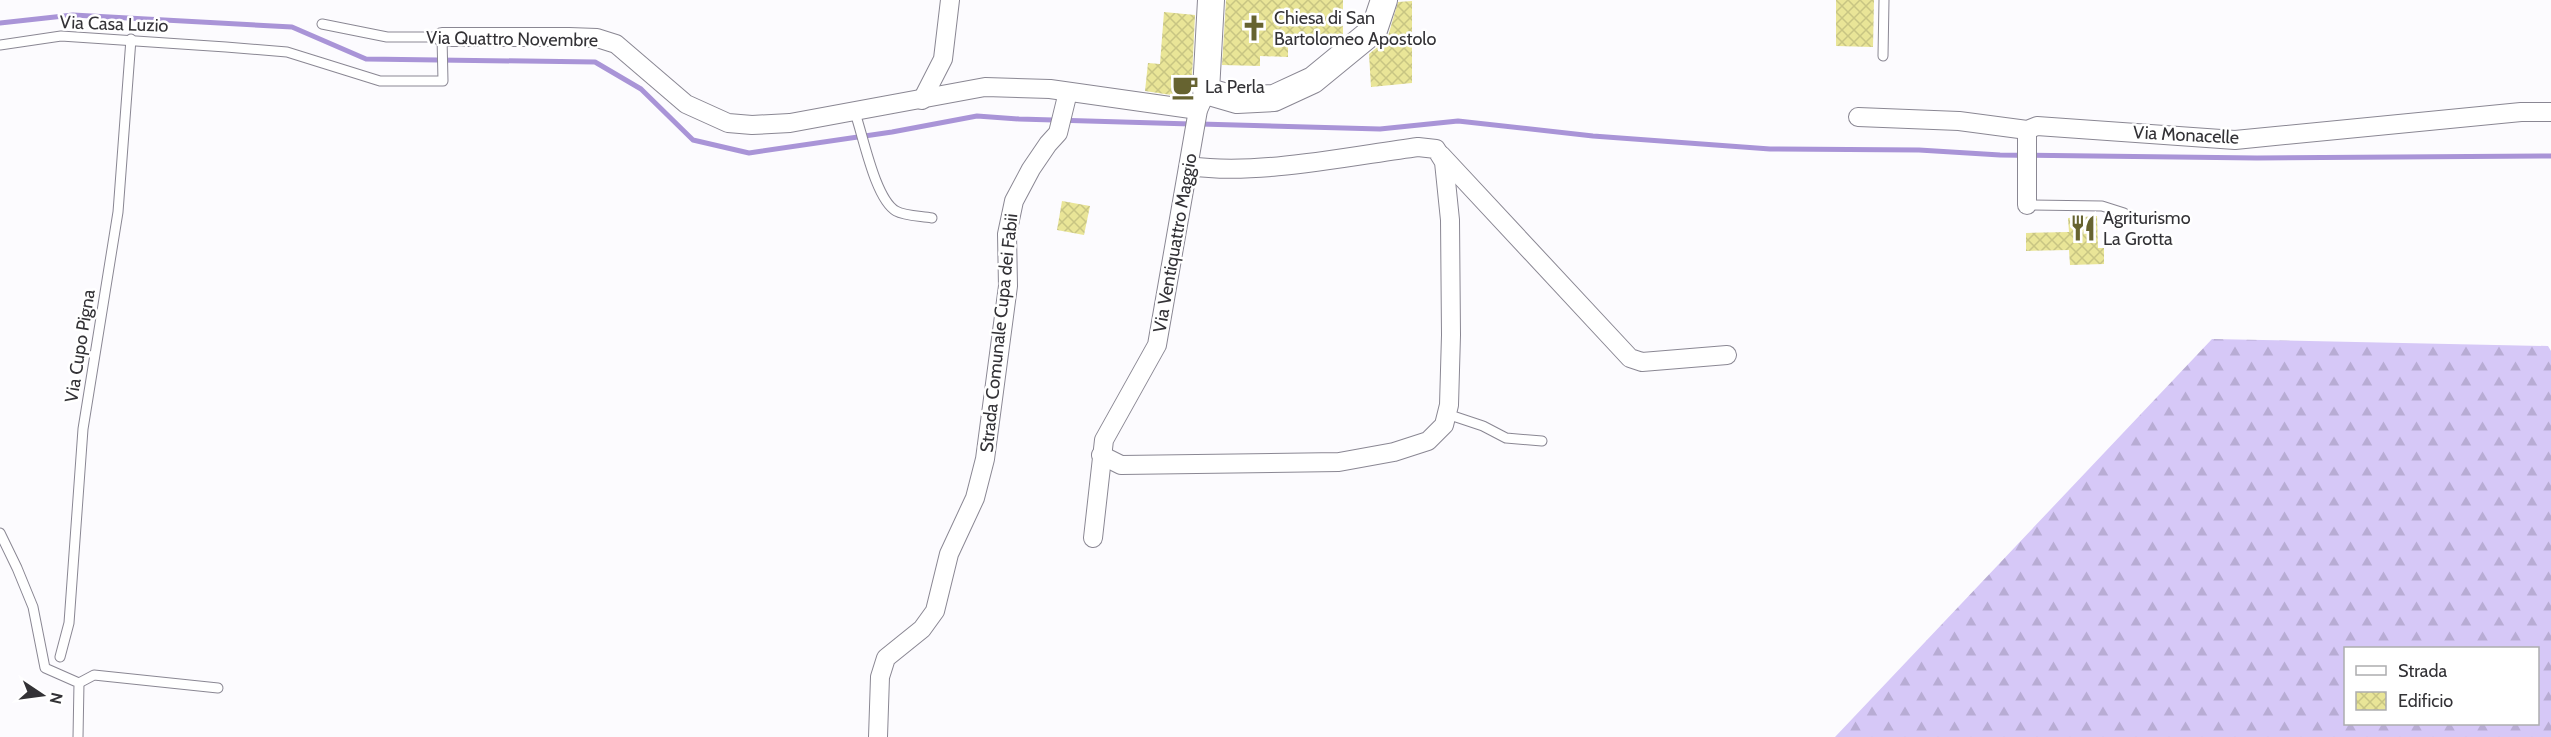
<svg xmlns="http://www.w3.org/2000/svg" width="2551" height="737" viewBox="0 0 2551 737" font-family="Cabin,sans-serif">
	<defs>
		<pattern id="forest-firs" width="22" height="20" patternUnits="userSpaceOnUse" patternTransform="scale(1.5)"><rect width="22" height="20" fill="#d6c8f7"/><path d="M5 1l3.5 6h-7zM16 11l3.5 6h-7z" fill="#b8acd4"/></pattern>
		<pattern id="building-cross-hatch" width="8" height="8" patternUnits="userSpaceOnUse" patternTransform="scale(1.5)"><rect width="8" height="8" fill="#e9e597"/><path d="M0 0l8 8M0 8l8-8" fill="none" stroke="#c8c583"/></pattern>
	</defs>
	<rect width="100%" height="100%" fill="#fcfbfe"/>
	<path fill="url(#forest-firs)" fill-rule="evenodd" d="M 2212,339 L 2548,346 L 2551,351 L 2551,737 L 1835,737 ZM 2346,648 L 2538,648 L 2538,724 L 2346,724 Z"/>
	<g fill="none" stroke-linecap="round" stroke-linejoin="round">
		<g stroke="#a994d7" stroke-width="5">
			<path d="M 0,23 L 73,15 L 292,27 L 366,59 L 595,62 L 641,89 L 693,140 L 749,153 L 892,132 L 977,116 L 1019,119 L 1191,124"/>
			<path d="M 1200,124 L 1380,129 L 1458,121 L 1593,136 L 1770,149 L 1919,150 L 2000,155 L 2257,158 L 2551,156"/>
		</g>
	</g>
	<g fill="url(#building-cross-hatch)">
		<path d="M 1226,0 L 1343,0 L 1343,36 L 1288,37 L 1288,57 L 1260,56 L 1260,66 L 1222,65 Z"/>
		<path d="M 1836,0 L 1874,0 L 1873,47 L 1836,46 Z"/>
		<path d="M 1412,1 L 1412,83 L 1371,87 L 1369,54 L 1381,44 L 1386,43 L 1398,2 Z"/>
		<path d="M 1164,12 L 1195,15 L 1191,98 L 1145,91 L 1148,63 L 1160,64 Z"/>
		<path d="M 1062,201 L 1090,206 L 1084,235 L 1057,230 Z"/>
		<path d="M 2097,216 L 2098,248 L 2104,248 L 2104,264 L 2070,265 L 2069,250 L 2026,251 L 2026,233 L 2069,232 L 2068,218 Z"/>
	</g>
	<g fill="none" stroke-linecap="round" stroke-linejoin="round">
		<g stroke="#8a8793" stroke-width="11">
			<g id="lane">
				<path d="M 0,45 L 61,36 L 226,47 L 287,52 L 380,81 L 443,81 L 442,37 L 387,37 L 322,24"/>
				<path d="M 1883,56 L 1884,0"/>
				<path d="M 855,113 C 863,135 875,199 896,211 C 905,216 921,216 932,218"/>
				<path d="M 2027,205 L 2102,206 L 2124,213"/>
				<path d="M 1447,414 L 1483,426 L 1506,438 L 1542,441"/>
				<path d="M 0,533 L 17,568 L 33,607 L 45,668 L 79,683 L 78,737"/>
				<path d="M 60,657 L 69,623 L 83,429 L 118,212 L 131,39"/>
				<path d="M 79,683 L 94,675 L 218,688"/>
			</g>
		</g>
		<g stroke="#8a8793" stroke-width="20">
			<g id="street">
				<path d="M 442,37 L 569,37 L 597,38 L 616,44 L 686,104 L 728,123 L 752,125 L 790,123 L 985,87 L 1050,89 L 1198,110"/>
				<path d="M 922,100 L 943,59 L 950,0"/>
				<path d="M 1858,117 L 1959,121 L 2027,130 L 2037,126 L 2235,140 L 2521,112 L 2551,112"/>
				<path d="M 2027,130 L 2027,205"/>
				<path d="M 1441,155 L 1630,358 L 1642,362 L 1727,355"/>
				<path d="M 1101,455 L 1121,465 L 1339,462 L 1394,452 L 1428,441 L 1444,425 L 1449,405 L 1451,335 L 1450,220 L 1444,162 L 1436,149 L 1418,147 C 1350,156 1257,176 1190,166"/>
				<path d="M 1093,538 L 1104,440 L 1157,345 L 1198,110 L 1202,101"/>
				<path d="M 878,737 L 880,677 L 886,658 L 922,629 L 935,611 L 949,554 L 975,498 L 985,459 L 1008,286 L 1007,234 L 1014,201 L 1031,169 L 1048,144 L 1058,133 L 1068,92"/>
			</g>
		</g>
		<g stroke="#8a8793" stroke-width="28">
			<path id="secondary" d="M 1211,0 L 1206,91 L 1237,100 L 1274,98 L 1313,80 L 1374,30 L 1384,0"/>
		</g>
		<use href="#lane" stroke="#fff" stroke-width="9"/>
		<use href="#street" stroke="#fff" stroke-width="18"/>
		<use href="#secondary" stroke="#fff" stroke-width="26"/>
	</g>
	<defs>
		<g id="church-bare" transform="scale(2.07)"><path d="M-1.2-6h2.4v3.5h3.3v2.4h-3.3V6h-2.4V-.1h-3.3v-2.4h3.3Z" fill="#666330" stroke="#fff" stroke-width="2.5" paint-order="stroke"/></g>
		<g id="cafe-bare" transform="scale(2.07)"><path d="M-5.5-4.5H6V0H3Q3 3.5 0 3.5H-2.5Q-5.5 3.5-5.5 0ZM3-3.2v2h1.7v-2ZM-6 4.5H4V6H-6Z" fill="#666330" stroke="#fff" stroke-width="2.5" paint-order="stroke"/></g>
		<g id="restaurant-bare" transform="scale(2.07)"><path d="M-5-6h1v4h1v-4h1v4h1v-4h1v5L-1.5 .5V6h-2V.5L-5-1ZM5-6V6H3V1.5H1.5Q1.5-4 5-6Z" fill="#666330" stroke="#fff" stroke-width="2.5" paint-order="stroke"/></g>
	</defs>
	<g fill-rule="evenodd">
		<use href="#church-bare" x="1254" y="28"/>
		<use href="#cafe-bare" x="1185" y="87"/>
		<use href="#restaurant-bare" x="2083" y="228"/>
	</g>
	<g text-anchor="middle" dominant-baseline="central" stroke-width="5" stroke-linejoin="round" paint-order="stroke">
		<g font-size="18" fill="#333236" stroke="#fff" text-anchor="start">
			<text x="1274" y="18">Chiesa di San<tspan x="1274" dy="21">Bartolomeo Apostolo</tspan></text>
			<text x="1205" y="87">La Perla</text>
			<text x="2103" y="218">Agriturismo<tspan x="2103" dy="21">La Grotta</tspan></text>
		</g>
		<g font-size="18" fill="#333236" stroke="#fff">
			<text transform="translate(114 24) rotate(2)">Via Casa Luzio</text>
			<text transform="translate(512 39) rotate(1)">Via Quattro Novembre</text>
			<text transform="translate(2186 135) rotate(3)">Via Monacelle</text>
			<text transform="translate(1175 243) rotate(-80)">Via Ventiquattro Maggio</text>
			<text transform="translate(999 333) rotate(-84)">Strada Comunale Cupa dei Fabii</text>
			<text transform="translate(80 346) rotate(-81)">Via Cupo Pigna</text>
		</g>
	</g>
	<rect x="2344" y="647" width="195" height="78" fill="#ffffff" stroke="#adadaf" stroke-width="1.5"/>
	<rect x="2356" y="666" width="30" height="9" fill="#ffffff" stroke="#adadaf" stroke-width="1.5"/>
	<text x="2398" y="677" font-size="18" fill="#333236">Strada</text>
	<rect x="2356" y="692" width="30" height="18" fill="url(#building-cross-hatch)" stroke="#adadaf" stroke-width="1.5"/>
	<text x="2398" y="707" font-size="18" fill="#333236">Edificio</text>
	<g transform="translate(42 695) rotate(103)" stroke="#ffffff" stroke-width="4.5" paint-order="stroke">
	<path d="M0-4.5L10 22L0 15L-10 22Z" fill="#333236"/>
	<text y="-9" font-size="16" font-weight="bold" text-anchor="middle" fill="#333236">N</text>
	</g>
</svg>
